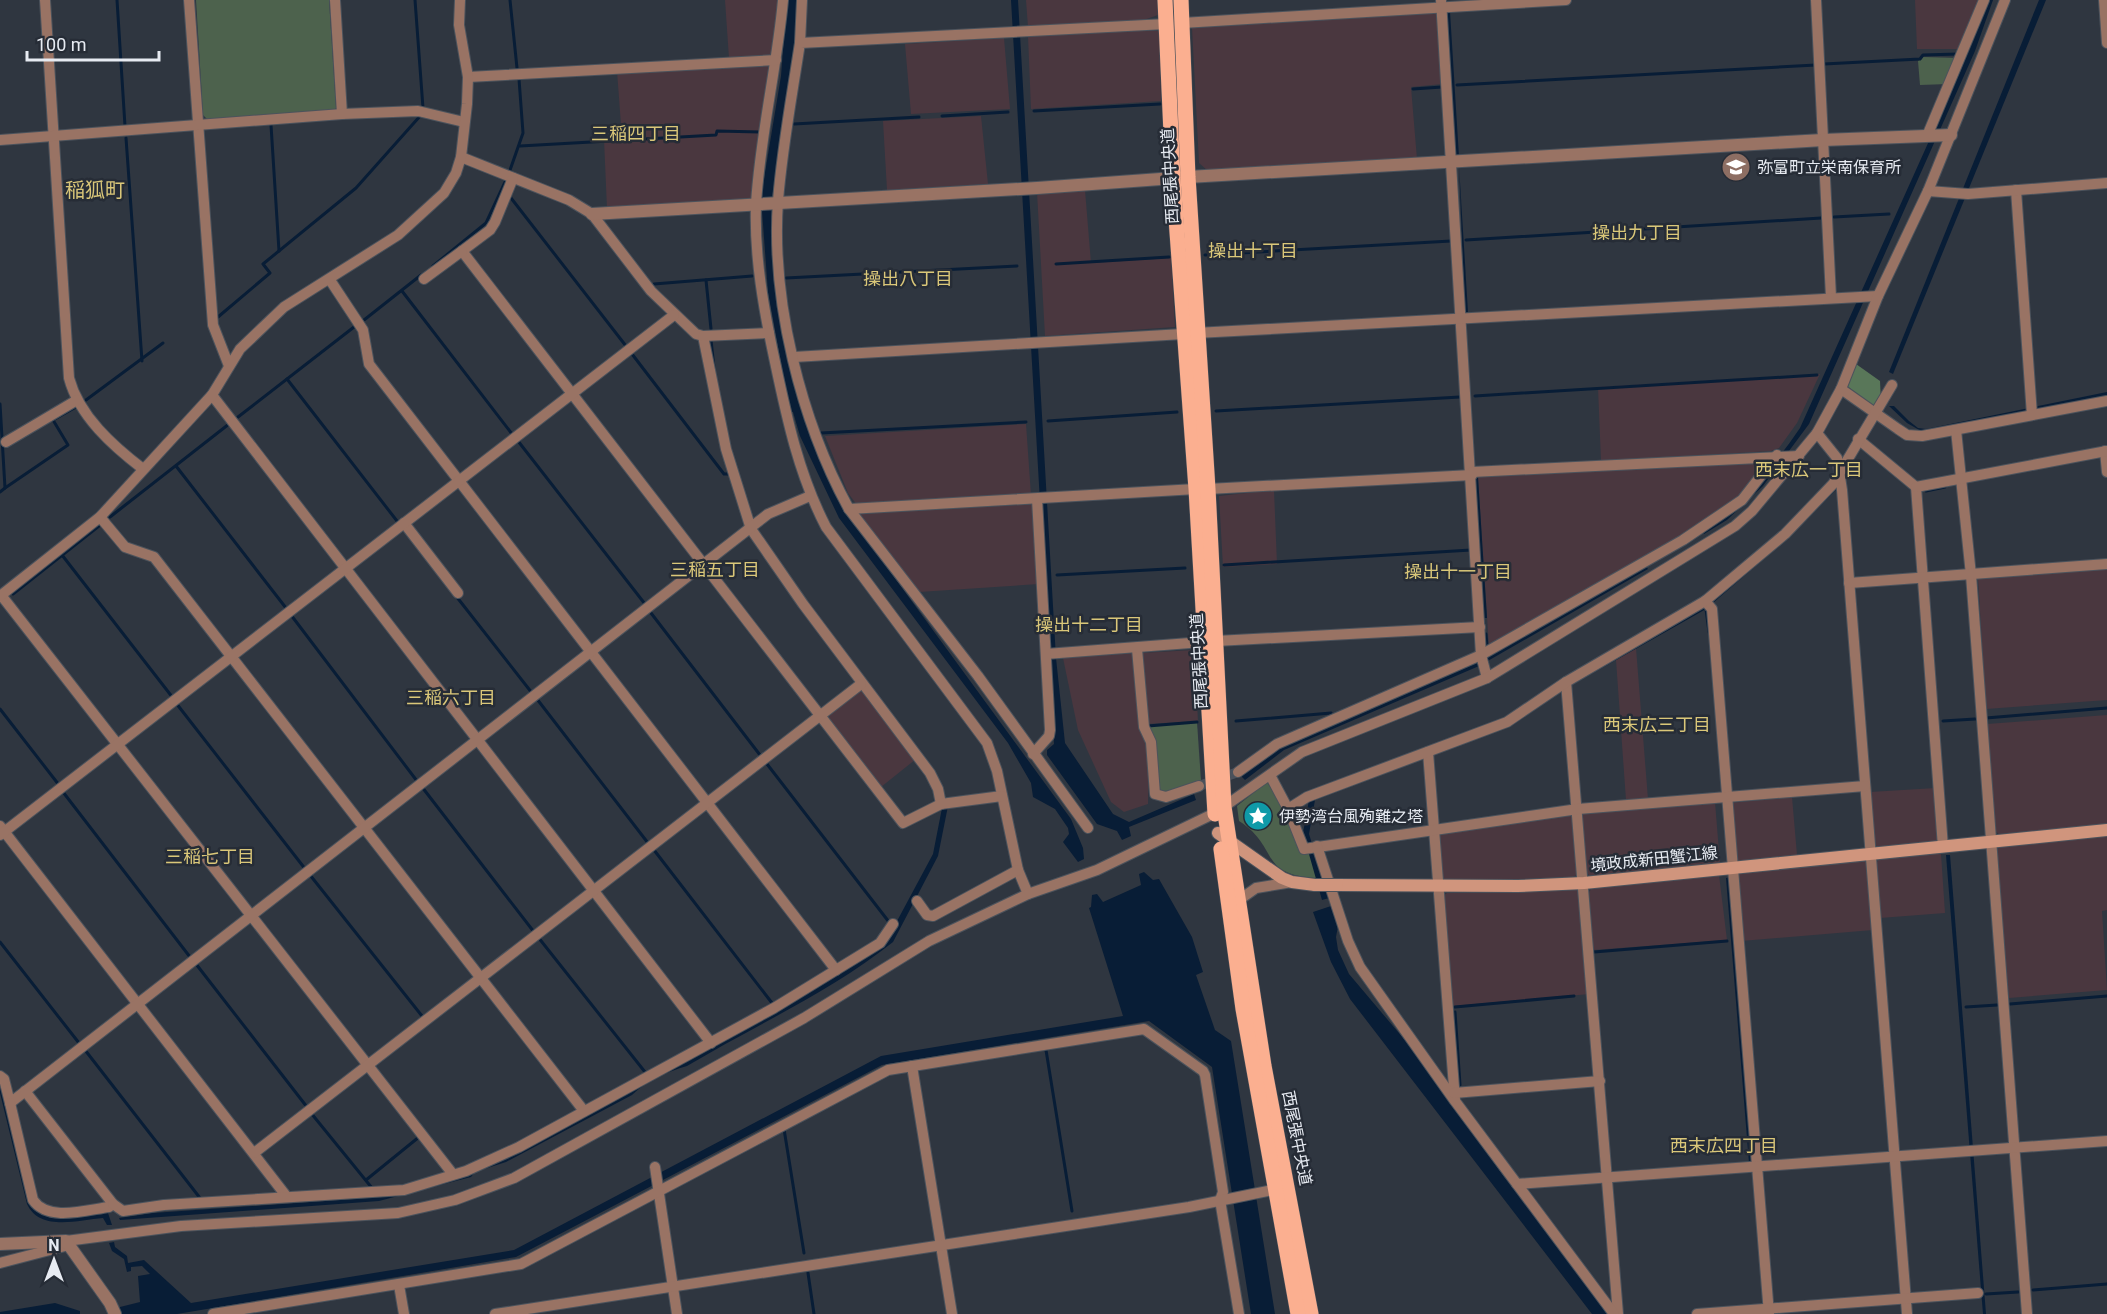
<svg xmlns="http://www.w3.org/2000/svg" width="2107" height="1314" viewBox="0 0 2107 1314" font-family="Roboto,'Noto Sans JP',sans-serif">
	<rect width="100%" height="100%" fill="#2f3640"/>
	<g fill="#4a373f">
		<path d="M 725,0 L 780,0 L 773,56 L 729,58 Z"/>
		<path d="M 1026,0 L 1157,0 L 1158,15 L 1141,21 L 1028,27 Z"/>
		<path d="M 1915,0 L 1982,0 L 1961,49 L 1917,49 Z"/>
		<path d="M 1438,13 L 1443,84 L 1411,87 L 1417,159 L 1208,171 L 1199,163 L 1192,28 Z"/>
		<path d="M 1139,30 L 1159,31 L 1161,101 L 1031,109 L 1028,36 Z"/>
		<path d="M 1004,38 L 1010,109 L 911,114 L 905,44 Z"/>
		<path d="M 768,64 L 773,66 L 751,198 L 607,209 L 604,139 L 622,138 L 617,71 Z"/>
		<path d="M 981,116 L 988,184 L 887,190 L 883,121 Z"/>
		<path d="M 1085,190 L 1091,263 L 1171,258 L 1175,327 L 1045,336 L 1037,192 Z"/>
		<path d="M 1820,374 L 1797,423 L 1779,448 L 1771,451 L 1601,461 L 1598,387 Z"/>
		<path d="M 1026,424 L 1031,495 L 857,505 L 848,493 L 825,436 Z"/>
		<path d="M 1768,459 L 1742,497 L 1684,536 L 1489,647 L 1478,477 Z"/>
		<path d="M 1274,490 L 1277,564 L 1223,567 L 1219,496 Z"/>
		<path d="M 1034,504 L 1039,584 L 919,592 L 859,514 Z"/>
		<path d="M 2107,568 L 2107,700 L 1986,709 L 1978,578 Z"/>
		<path d="M 1636,648 L 1648,799 L 1626,800 L 1616,660 Z"/>
		<path d="M 1194,650 L 1198,721 L 1147,724 L 1141,653 Z"/>
		<path d="M 1135,653 L 1149,753 L 1148,804 L 1124,812 L 1111,802 L 1078,730 L 1063,658 Z"/>
		<path d="M 860,688 L 916,759 L 881,787 L 827,717 Z"/>
		<path d="M 2107,715 L 2107,824 L 1999,834 L 1994,830 L 1987,724 Z"/>
		<path d="M 1936,788 L 1939,837 L 1936,841 L 1878,847 L 1874,844 L 1870,792 Z"/>
		<path d="M 1792,797 L 1797,855 L 1735,862 L 1730,803 Z"/>
		<path d="M 1715,802 L 1720,864 L 1590,876 L 1587,873 L 1582,815 L 1584,812 Z"/>
		<path d="M 1573,814 L 1580,873 L 1573,877 L 1445,882 L 1441,876 L 1438,832 Z"/>
		<path d="M 2107,835 L 2107,910 L 2102,911 L 2107,990 L 2009,998 L 1996,852 L 1999,847 Z"/>
		<path d="M 1938,852 L 1941,854 L 1945,913 L 1880,918 L 1876,864 L 1879,859 Z"/>
		<path d="M 1863,860 L 1867,863 L 1873,930 L 1741,941 L 1737,872 Z"/>
		<path d="M 1719,875 L 1727,940 L 1593,950 L 1589,892 L 1593,887 Z"/>
		<path d="M 1575,888 L 1581,892 L 1590,994 L 1452,1006 L 1444,895 L 1447,893 L 1516,892 Z"/>
	</g>
	<g fill="#4d624d">
		<path d="M 196,0 L 329,0 L 336,108 L 334,111 L 207,119 L 203,115 Z"/>
		<path d="M 1923,57 L 1959,58 L 1948,84 L 1920,85 L 1918,61 Z"/>
		<path d="M 1197,722 L 1201,781 L 1173,792 L 1160,791 L 1157,786 L 1148,726 Z"/>
		<path d="M 1267,782 L 1311,853 L 1317,878 C 1257,875 1280,847 1239,821 L 1237,806 Z"/>
	</g>
	<path fill="#597759" d="M 1856,364 L 1880,381 L 1881,402 L 1874,406 L 1847,386 Z"/>
	<g fill="#081d36">
		<path d="M 787,0 L 798,0 L 796,36 L 772,198 L 801,406 L 848,514 L 1071,819 L 1083,848 L 1084,859 L 1078,862 L 1063,842 L 1069,834 L 1068,828 L 1055,809 L 1033,797 L 1031,783 L 1008,743 L 839,518 L 800,436 L 793,412 L 790,412 L 768,292 L 761,197 L 781,76 Z"/>
		<path d="M 1011,0 L 1018,0 L 1056,658 L 1065,743 L 1113,814 L 1129,822 L 1194,794 L 1196,800 L 1129,827 L 1131,836 L 1122,840 L 1117,831 L 1097,824 L 1047,755 L 1047,750 L 1054,744 Z"/>
		<path d="M 1988,0 L 1993,0 L 1975,51 L 1809,424 L 1763,486 L 1727,520 L 1704,534 L 1701,530 C 1742,506 1774,466 1800,428 L 1960,72 Z"/>
		<path d="M 2039,0 L 2046,0 L 1893,374 L 1889,372 Z"/>
		<path d="M 1447,12 L 1450,12 L 1459,157 L 1456,157 Z"/>
		<path d="M 1459,166 L 1468,312 L 1465,313 Z"/>
		<path d="M 2107,392 L 2107,397 L 1921,431 L 1907,423 L 1889,406 L 1894,406 L 1909,421 L 1918,428 L 1926,429 Z"/>
		<path d="M 1475,477 L 1478,477 L 1487,618 L 1483,618 Z"/>
		<path d="M 1836,485 L 1838,488 L 1788,538 L 1706,609 L 1565,689 L 1513,725 L 1315,800 L 1309,834 L 1329,898 L 1322,900 L 1303,833 L 1309,800 L 1507,725 L 1571,683 L 1704,606 Z"/>
		<path d="M 1645,565 L 1648,569 L 1479,666 L 1284,750 L 1245,780 L 1241,776 L 1282,745 L 1477,662 Z"/>
		<path d="M 948,806 L 938,856 L 893,942 C 832,991 754,1026 687,1066 C 667,1072 647,1080 632,1095 L 506,1162 L 475,1172 L 471,1177 L 379,1201 L 120,1220 L 119,1218 L 153,1213 L 383,1197 L 406,1192 L 507,1157 L 889,936 L 933,854 L 942,808 Z"/>
		<path d="M 1946,855 L 1950,855 L 1986,1314 L 1983,1314 Z"/>
		<path d="M 1144,872 L 1153,880 L 1159,879 L 1192,937 L 1203,972 L 1196,975 L 1215,1030 L 1231,1041 L 1275,1314 L 1251,1314 L 1212,1067 L 1149,1021 L 882,1065 L 516,1257 L 177,1314 L 117,1314 L 116,1308 L 140,1302 L 138,1276 L 150,1274 L 142,1266 L 131,1267 L 131,1271 L 127,1272 L 124,1259 L 112,1251 L 109,1243 L 114,1242 L 115,1247 L 127,1256 L 128,1263 L 144,1260 L 191,1303 L 514,1250 L 881,1056 L 1123,1016 L 1089,908 L 1091,907 L 1092,895 L 1097,894 L 1103,902 L 1141,885 L 1139,874 Z"/>
		<path d="M 1730,877 L 1753,1162 L 1749,1163 L 1726,878 Z"/>
		<path d="M 1331,906 L 1338,926 L 1336,937 L 1338,950 L 1349,974 L 1409,1045 L 1505,1178 L 1510,1180 L 1610,1314 L 1592,1314 L 1350,999 L 1331,962 L 1313,912 Z"/>
		<path d="M 0,1081 L 33,1208 L 49,1216 L 108,1213 L 112,1225 L 107,1225 L 103,1218 C 78,1220 40,1232 27,1204 L 0,1093 Z"/>
		<path d="M 55,1303 L 80,1311 L 80,1314 L 0,1314 L 0,1312 Z"/>
	</g>
	<g fill="none" stroke-linecap="round" stroke-linejoin="round">
		<g stroke="#081d36" stroke-width="3">
			<path d="M 117,0 L 125,126"/>
			<path d="M 415,0 L 423,108"/>
			<path d="M 510,0 L 517,68"/>
			<path d="M 1824,64 L 1920,59 L 1923,55 L 1958,54"/>
			<path d="M 1457,85 L 1816,65"/>
			<path d="M 1413,89 L 1442,87"/>
			<path d="M 1034,111 L 1160,104"/>
			<path d="M 942,116 L 1008,112"/>
			<path d="M 794,124 L 919,117"/>
			<path d="M 271,125 L 279,251"/>
			<path d="M 126,138 L 142,361"/>
			<path d="M 520,146 L 716,135 L 717,131 L 760,132"/>
			<path d="M 509,173 L 523,133 L 519,79"/>
			<path d="M 511,198 L 626,346"/>
			<path d="M 1834,217 L 1889,214"/>
			<path d="M 1466,240 L 1821,218"/>
			<path d="M 1205,255 L 1451,241"/>
			<path d="M 1056,264 L 1169,257"/>
			<path d="M 433,266 L 486,223 L 506,180"/>
			<path d="M 786,278 L 1017,266"/>
			<path d="M 706,280 L 711,329"/>
			<path d="M 654,284 L 752,276"/>
			<path d="M 402,291 L 512,434"/>
			<path d="M 218,317 L 270,273 L 263,264 L 356,188 L 421,115"/>
			<path d="M 364,320 L 421,275"/>
			<path d="M 711,340 L 714,368"/>
			<path d="M 632,354 L 724,474 L 728,474"/>
			<path d="M 287,379 L 397,521"/>
			<path d="M 1475,396 L 1817,375"/>
			<path d="M 86,400 L 163,343"/>
			<path d="M 0,404 L 5,488 L 0,492"/>
			<path d="M 1216,411 L 1460,397"/>
			<path d="M 238,417 L 354,327"/>
			<path d="M 1048,421 L 1177,412"/>
			<path d="M 821,433 L 1026,422"/>
			<path d="M 518,441 L 645,604"/>
			<path d="M 176,466 L 286,608"/>
			<path d="M 5,488 L 68,445 L 53,420 L 76,407"/>
			<path d="M 1926,491 L 1945,487"/>
			<path d="M 110,517 L 229,424"/>
			<path d="M 62,555 L 173,698"/>
			<path d="M 1224,565 L 1471,550"/>
			<path d="M 1057,575 L 1185,568"/>
			<path d="M 13,594 L 99,526"/>
			<path d="M 456,596 L 532,693"/>
			<path d="M 1706,609 L 1709,632"/>
			<path d="M 651,613 L 760,755"/>
			<path d="M 291,615 L 417,781"/>
			<path d="M 1486,634 L 1487,647"/>
			<path d="M 537,699 L 648,843"/>
			<path d="M 176,703 L 306,870"/>
			<path d="M 0,709 L 59,785"/>
			<path d="M 1986,718 L 2107,708"/>
			<path d="M 1236,721 L 1331,713"/>
			<path d="M 1943,721 L 1975,719"/>
			<path d="M 1148,726 L 1197,722"/>
			<path d="M 767,764 L 889,922"/>
			<path d="M 422,787 L 534,932"/>
			<path d="M 63,792 L 190,957"/>
			<path d="M 654,850 L 772,1003"/>
			<path d="M 310,875 L 422,1016"/>
			<path d="M 538,937 L 645,1072"/>
			<path d="M 0,942 L 79,1043"/>
			<path d="M 1594,952 L 1727,941"/>
			<path d="M 196,964 L 307,1107"/>
			<path d="M 2010,1004 L 2107,996"/>
			<path d="M 1455,1007 L 1574,996"/>
			<path d="M 1966,1007 L 1997,1005"/>
			<path d="M 1455,1012 L 1460,1085"/>
			<path d="M 85,1050 L 200,1198"/>
			<path d="M 1046,1050 L 1072,1211"/>
			<path d="M 311,1113 L 372,1188"/>
			<path d="M 784,1129 L 804,1253"/>
			<path d="M 366,1180 L 419,1137"/>
			<path d="M 808,1273 L 814,1314"/>
			<path d="M 2033,1290 L 2107,1284"/>
			<path d="M 1986,1294 L 2018,1292"/>
		</g>
		<path stroke="#4b515b" stroke-width="10" stroke-dasharray="10 5" stroke-linecap="butt" d="M 1199,786 L 1238,772"/>
		<g stroke="#4c535c" stroke-width="12">
			<g id="minor">
				<path d="M 45,0 L 69,378 C 79,416 113,446 143,469"/>
				<path d="M 189,0 L 213,325 L 229,366"/>
				<path d="M 335,0 L 342,114"/>
				<path d="M 783,0 C 777,68 760,135 756,204 C 754,256 764,311 775,362 C 787,419 799,475 826,527 L 987,743 L 997,771 L 1018,870 L 1028,894"/>
				<path d="M 1441,0 L 1481,655 L 1487,678"/>
				<path d="M 1816,0 L 1831,297"/>
				<path d="M 2104,0 L 2107,43"/>
				<path d="M 1182,23 L 1566,0"/>
				<path d="M 800,43 L 802,0"/>
				<path d="M 468,77 L 776,60"/>
				<path d="M 1927,136 L 1984,0"/>
				<path d="M 0,140 L 342,114 L 418,111 L 464,122"/>
				<path d="M 461,157 L 569,200 L 592,214 L 651,291 L 696,334 L 703,336 L 726,449 L 751,529 L 803,604 L 930,773 L 938,789 L 941,804"/>
				<path d="M 513,178 L 495,222 L 490,230 L 462,251 L 903,823 L 941,804 L 1002,796"/>
				<path d="M 2016,190 L 2032,415"/>
				<path d="M 1928,191 L 1968,194 L 2107,183"/>
				<path d="M 424,279 L 462,251"/>
				<path d="M 330,280 L 363,330 L 369,364 L 836,970"/>
				<path d="M 1196,333 L 1878,296"/>
				<path d="M 703,336 L 769,333"/>
				<path d="M 794,357 L 1183,334"/>
				<path d="M 1841,389 L 1898,429 L 1907,435 L 1922,436 L 2107,401"/>
				<path d="M 212,395 L 711,1043"/>
				<path d="M 1956,430 L 1971,575 L 2027,1314"/>
				<path d="M 1817,433 L 1837,458 L 1842,490 L 1907,1314"/>
				<path d="M 1858,439 L 1916,487"/>
				<path d="M 6,442 L 77,400"/>
				<path d="M 2105,451 L 2107,472"/>
				<path d="M 1472,472 L 1799,456"/>
				<path d="M 1916,487 L 1943,847"/>
				<path d="M 1916,487 L 2107,451"/>
				<path d="M 1208,489 L 1472,475"/>
				<path d="M 849,509 L 1196,489"/>
				<path d="M 100,517 L 125,547 L 154,557 L 584,1111"/>
				<path d="M 404,523 L 458,593"/>
				<path d="M 1849,583 L 2107,564"/>
				<path d="M 1,595 L 452,1173"/>
				<path d="M 0,596 L 100,517 L 212,395 L 240,349 L 284,307 L 398,235 L 444,193 L 456,173 L 461,157 L 467,104 L 468,77 L 459,25 L 460,0"/>
				<path d="M 1705,601 L 1712,609 L 1769,1314"/>
				<path d="M 1216,641 L 1480,627"/>
				<path d="M 1137,649 L 1144,727 L 1151,742 L 1155,794 L 1166,797 L 1199,786"/>
				<path d="M 1046,654 L 1203,642"/>
				<path d="M 1566,682 L 1618,1314"/>
				<path d="M 1428,752 L 1455,1100"/>
				<path d="M 1033,754 L 1049,736 L 1050,730 L 1037,499"/>
				<path d="M 1238,772 L 1277,744 L 1481,655 L 1683,540 L 1742,500 L 1777,455"/>
				<path d="M 1270,775 L 1288,809 L 1304,849 L 1578,809 L 1865,786"/>
				<path d="M 1288,809 L 1307,797 L 1507,722 L 1566,682 L 1705,601 L 1785,534 L 1833,484 L 1892,385"/>
				<path d="M 0,826 L 287,1197"/>
				<path d="M 1088,828 L 978,676 L 849,509 C 801,421 771,301 778,201 C 782,149 792,96 800,43 L 1166,24"/>
				<path d="M 0,835 L 674,315"/>
				<path d="M 1317,846 L 1348,941 L 1360,967 L 1455,1101 L 1614,1314"/>
				<path d="M 1239,900 L 1256,888 L 1292,882"/>
				<path d="M 917,901 L 927,915 L 933,916 L 1018,870"/>
				<path d="M 912,1066 L 952,1314"/>
				<path d="M 0,1076 L 4,1079 L 10,1103 L 768,514 L 810,496"/>
				<path d="M 1454,1093 L 1600,1081"/>
				<path d="M 10,1103 L 33,1200 C 48,1222 86,1210 109,1207 L 113,1204 L 25,1091"/>
				<path d="M 254,1153 L 861,684"/>
				<path d="M 655,1167 L 677,1314"/>
				<path d="M 1517,1184 L 2107,1141"/>
				<path d="M 113,1204 L 123,1211 L 164,1205 L 404,1190 L 466,1171 L 519,1147 L 774,1008 L 880,943 L 893,924"/>
				<path d="M 66,1241 L 181,1226 L 398,1213 L 455,1200 L 514,1178 L 804,1018 L 929,941 L 1028,894 L 1097,870 L 1215,813 L 1302,752 L 1487,678 L 1735,526 L 1752,511 L 1817,433 L 1841,389 L 1878,296 L 1928,191 L 2005,0"/>
				<path d="M 0,1263 L 69,1245"/>
				<path d="M 399,1285 L 404,1314"/>
				<path d="M 213,1314 L 521,1264 L 888,1070 L 1144,1029 L 1203,1071 L 1205,1075 L 1223,1192 L 1220,1200 L 1239,1314"/>
				<path d="M 495,1314 L 1189,1207 L 1282,1188"/>
				<path d="M 1697,1314 L 1978,1293"/>
			</g>
		</g>
		<g stroke="#4c535c" stroke-width="14">
			<g id="tertiary">
				<path d="M 592,214 L 1037,188 L 1188,177 L 1823,140 L 1951,135"/>
				<path d="M 0,1244 L 66,1241 L 110,1303 L 115,1314"/>
			</g>
		</g>
		<g stroke="#4c535c" stroke-width="14">
			<g id="secondary">
				<path d="M 1218,833 L 1282,878 L 1292,882 L 1315,885"/>
				<path d="M 1337,885 L 1518,886 L 1584,883 L 2107,830"/>
			</g>
		</g>
		<g stroke="#4c535c" stroke-width="16">
			<g id="primary">
				<path d="M 1165,0 L 1173,178 L 1196,489 L 1215,814"/>
				<path d="M 1181,0 L 1188,177 L 1208,489 L 1224,807 L 1264,1066 L 1311,1314"/>
				<path d="M 1221,849 L 1243,1009 L 1298,1314"/>
			</g>
		</g>
		<use href="#minor" stroke="#997364" stroke-width="10"/>
		<use href="#tertiary" stroke="#997364" stroke-width="12"/>
		<use href="#secondary" stroke="#d0957d" stroke-width="12"/>
		<use href="#primary" stroke="#fbaf90" stroke-width="15"/>
		<g stroke="#4c535c" stroke-width="14" stroke-linecap="butt">
			<path id="secondary-bridge" d="M 1315,885 L 1337,885"/>
		</g>
		<use href="#secondary-bridge" stroke="#d0957d" stroke-width="12"/>
	</g>
	<defs>
		<g id="school-disc" transform="scale(1.5)"><circle r="9.5" fill="#8d6e63" stroke="#262c36"/><path d="M0-5L7-2L0 1L-7-2ZM-4 1L0 2.5L4 1V4Q0 6-4 4Z" fill="#fff"/></g>
		<g id="sight-disc" transform="scale(1.5)"><circle r="9.5" fill="#0f9aa8" stroke="#262c36"/><path d="M0-6L1.8-2.2L6-1.7L2.9 1.2L3.7 5.4L0 3.3L-3.7 5.4L-2.9 1.2L-6-1.7L-1.8-2.2Z" fill="#fff"/></g>
	</defs>
	<g fill-rule="evenodd">
		<use href="#school-disc" x="1736" y="167"/>
		<use href="#sight-disc" x="1258" y="816"/>
	</g>
	<g text-anchor="middle" dominant-baseline="central" stroke-width="5" stroke-linejoin="round" paint-order="stroke">
		<g font-size="16" fill="#e7ebf2" stroke="#262c36" text-anchor="start">
			<text x="1757" y="167">弥富町立栄南保育所</text>
			<text x="1279" y="816">伊勢湾台風殉難之塔</text>
		</g>
		<g font-size="16" fill="#e7ebf2" stroke="#262c36">
			<text transform="translate(1170 176) rotate(-93)">西尾張中央道</text>
			<text transform="translate(1199 661) rotate(-93)">西尾張中央道</text>
			<text transform="translate(1654 859) rotate(-6)">境政成新田蟹江線</text>
			<text transform="translate(1297 1138) rotate(79)">西尾張中央道</text>
		</g>
		<g font-size="18" fill="#dac779" stroke="#262c36">
			<text x="636" y="133">三稲四丁目</text>
			<text x="1637" y="232">操出九丁目</text>
			<text x="1253" y="250">操出十丁目</text>
			<text x="908" y="278">操出八丁目</text>
			<text x="1809" y="469">西末広一丁目</text>
			<text x="715" y="569">三稲五丁目</text>
			<text x="1458" y="571">操出十一丁目</text>
			<text x="1089" y="624">操出十二丁目</text>
			<text x="451" y="697">三稲六丁目</text>
			<text x="1657" y="724">西末広三丁目</text>
			<text x="210" y="856">三稲七丁目</text>
			<text x="1724" y="1145">西末広四丁目</text>
		</g>
		<g font-size="20" fill="#dac779" stroke="#262c36">
			<text x="95" y="190">稲狐町</text>
		</g>
	</g>
	<g transform="translate(54 1260)" stroke="#262c36" stroke-width="4.5" paint-order="stroke">
	<path d="M0-4.5L10 22L0 15L-10 22Z" fill="#e7ebf2"/>
	<text y="-9" font-size="16" font-weight="bold" text-anchor="middle" fill="#e7ebf2">N</text>
	</g>
	<path d="M27 51v9h132v-9" fill="none" stroke="#e7ebf2" stroke-width="3"/>
	<text x="36" y="51" font-size="18" fill="#e7ebf2" stroke="#262c36" stroke-width="4.5" paint-order="stroke">100 m</text>
</svg>
